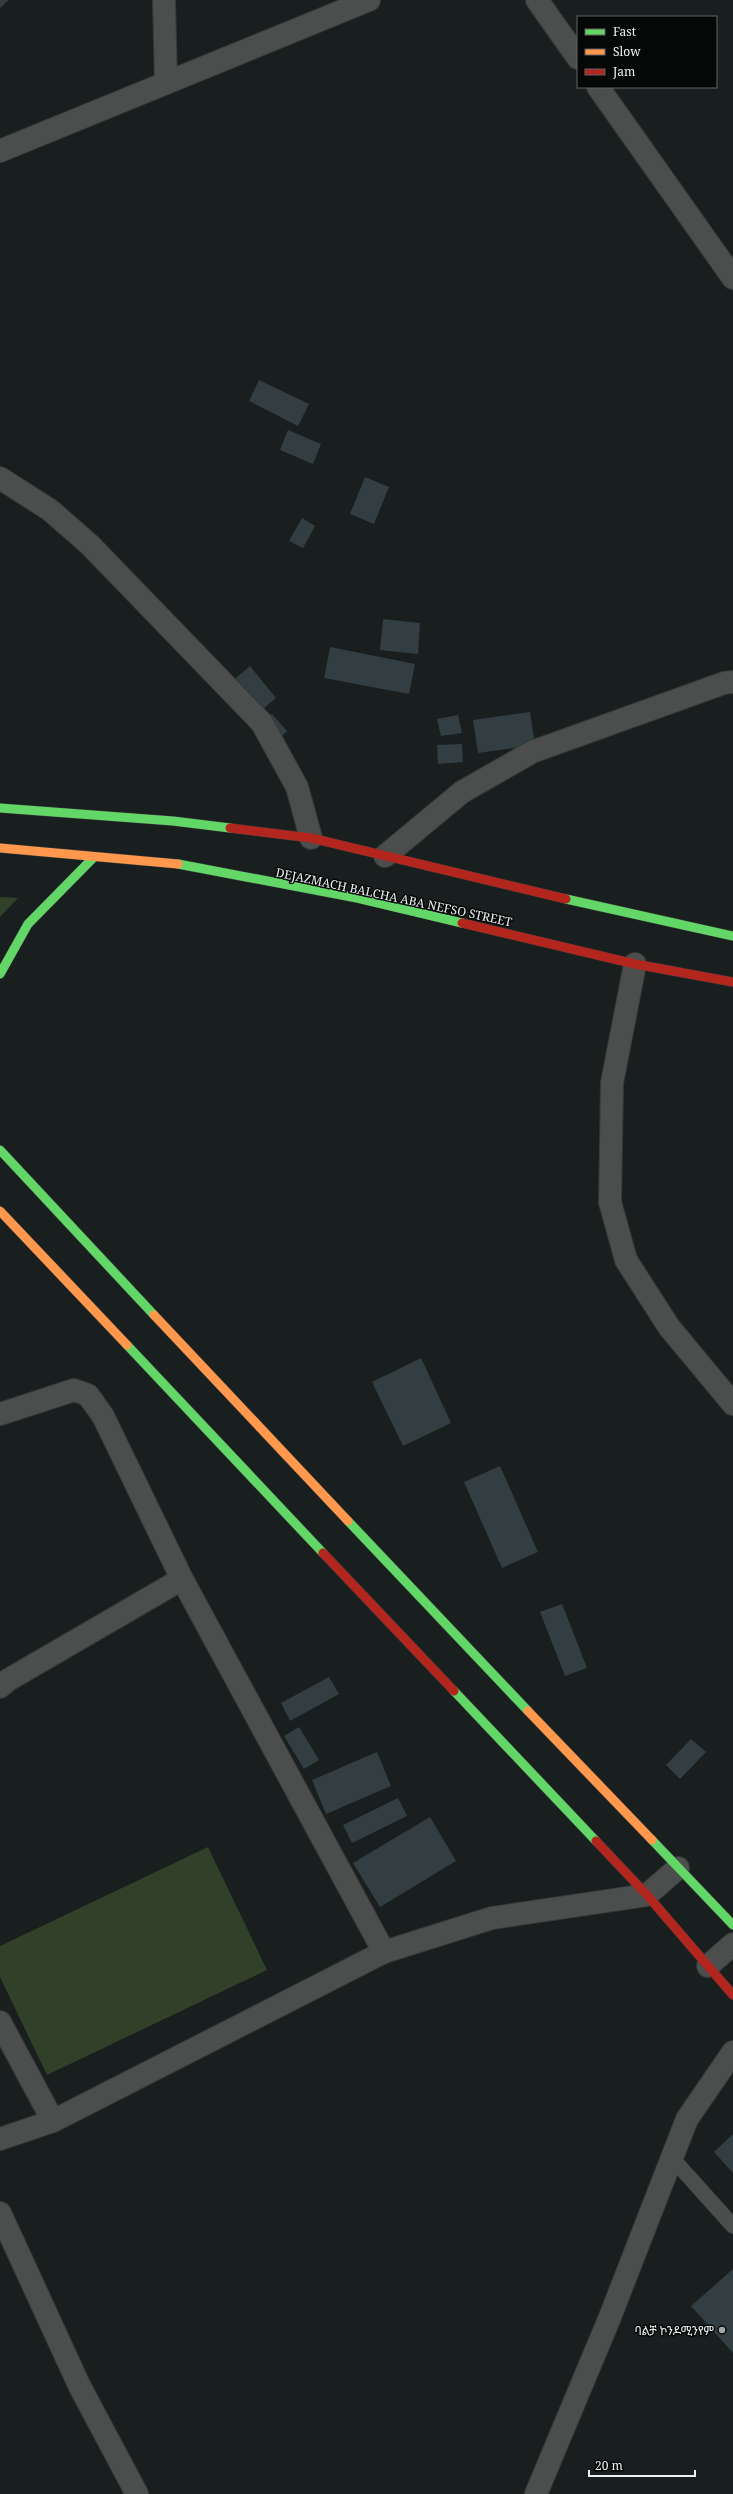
<svg xmlns="http://www.w3.org/2000/svg" width="733" height="2494" viewBox="0 0 733 2494" font-family="'Noto Serif','Noto Sans Ethiopic',serif">
	<rect width="100%" height="100%" fill="#191e1e"/>
	<g fill="#304029">
		<path d="M 0,897 L 18,898 L 0,917 Z"/>
		<path d="M 208,1847 L 267,1970 L 47,2075 L 0,1977 L 0,1946 Z"/>
	</g>
	<g fill="#333e42">
		<path d="M 0,0 L 9,0 L 0,8 Z"/>
		<path d="M 259,380 L 309,404 L 298,426 L 249,401 Z"/>
		<path d="M 288,430 L 321,444 L 313,464 L 280,450 Z"/>
		<path d="M 365,477 L 389,487 L 374,524 L 350,514 Z"/>
		<path d="M 302,518 L 315,526 L 303,548 L 289,541 Z"/>
		<path d="M 383,619 L 420,623 L 418,654 L 380,650 Z"/>
		<path d="M 330,647 L 415,664 L 409,694 L 324,678 Z"/>
		<path d="M 250,666 L 276,698 L 257,714 L 231,682 Z"/>
		<path d="M 530,712 L 535,745 L 478,753 L 473,720 Z"/>
		<path d="M 272,714 L 287,731 L 281,737 L 266,719 Z"/>
		<path d="M 458,715 L 462,733 L 441,736 L 437,719 Z"/>
		<path d="M 462,744 L 463,762 L 438,764 L 437,745 Z"/>
		<path d="M 421,1358 L 451,1423 L 403,1446 L 372,1382 Z"/>
		<path d="M 500,1466 L 538,1552 L 502,1568 L 464,1482 Z"/>
		<path d="M 562,1604 L 587,1668 L 565,1676 L 540,1612 Z"/>
		<path d="M 329,1677 L 339,1694 L 290,1721 L 281,1703 Z"/>
		<path d="M 299,1727 L 319,1760 L 304,1769 L 284,1736 Z"/>
		<path d="M 691,1739 L 706,1752 L 680,1779 L 666,1765 Z"/>
		<path d="M 377,1752 L 391,1786 L 326,1814 L 312,1780 Z"/>
		<path d="M 398,1798 L 407,1816 L 352,1843 L 343,1825 Z"/>
		<path d="M 430,1817 L 456,1861 L 380,1907 L 353,1863 Z"/>
		<path d="M 733,2134 L 733,2173 L 714,2152 Z"/>
		<path d="M 733,2269 L 733,2353 L 691,2306 Z"/>
	</g>
	<g fill="none" stroke-linecap="round" stroke-linejoin="round">
		<g stroke="#373939" stroke-width="16">
			<path id="lane" d="M 672,2158 L 733,2226"/>
		</g>
		<g stroke="#373939" stroke-width="24">
			<g id="street">
				<path d="M 164,0 L 166,83"/>
				<path d="M 537,0 L 578,58"/>
				<path d="M 598,87 L 733,278"/>
				<path d="M 0,151 L 369,0"/>
				<path d="M 0,478 L 50,510 L 90,545 L 262,723 L 297,787 L 311,838"/>
				<path d="M 385,856 L 462,792 L 532,752 L 724,683 L 733,682"/>
				<path d="M 635,964 L 612,1083 L 610,1202 L 626,1260 L 669,1327 L 733,1404"/>
				<path d="M 0,1414 L 74,1390 L 88,1395 L 103,1416 L 182,1579 L 384,1952"/>
				<path d="M 0,1687 L 8,1680 L 182,1579"/>
				<path d="M 708,1966 L 733,1944"/>
				<path d="M 0,2022 L 53,2121"/>
				<path d="M 0,2139 L 53,2121 L 384,1952 L 492,1918 L 647,1895 L 678,1868"/>
				<path d="M 0,2213 L 80,2387 L 137,2494"/>
				<path d="M 536,2494 L 610,2317 L 687,2119 L 733,2052"/>
			</g>
		</g>
		<g stroke="#373939" stroke-width="10">
			<g id="fast">
				<path d="M 0,808 L 173,821 L 230,828"/>
				<path d="M 178,864 L 357,898 L 462,923"/>
				<path d="M 566,899 L 733,936"/>
				<path d="M 0,974 L 28,924 L 93,858"/>
				<path d="M 0,1150 L 154,1315"/>
				<path d="M 127,1345 L 323,1553"/>
				<path d="M 348,1521 L 528,1711"/>
				<path d="M 454,1691 L 596,1841"/>
				<path d="M 652,1840 L 733,1925"/>
			</g>
		</g>
		<g stroke="#373939" stroke-width="10">
			<g id="slow">
				<path d="M 0,848 L 178,864"/>
				<path d="M 0,1211 L 127,1345"/>
				<path d="M 154,1315 L 348,1521"/>
				<path d="M 528,1711 L 652,1840"/>
			</g>
		</g>
		<g stroke="#373939" stroke-width="10">
			<g id="jam">
				<path d="M 230,828 L 311,838 L 566,899"/>
				<path d="M 462,923 L 635,964 L 733,982"/>
				<path d="M 323,1553 L 454,1691"/>
				<path d="M 596,1841 L 647,1895 L 733,1995"/>
			</g>
		</g>
		<use href="#lane" stroke="#4c4e4e" stroke-width="15"/>
		<use href="#street" stroke="#4c4e4e" stroke-width="22"/>
		<use href="#fast" stroke="#63d668" stroke-width="9"/>
		<use href="#slow" stroke="#ff974d" stroke-width="9"/>
		<use href="#jam" stroke="#b3261e" stroke-width="9"/>
	</g>
	<circle fill="#a2a7a7" stroke="#060808" stroke-width="1.5" cx="722" cy="2330" r="4"/>
	<g text-anchor="middle" dominant-baseline="central" stroke-width="3" stroke-linejoin="round" paint-order="stroke">
		<g font-size="12" fill="#ecf1f1" stroke="#060808">
			<text transform="translate(394 897) rotate(12)">DEJAZMACH BALCHA ABA NEFSO STREET</text>
		</g>
		<g font-size="12" fill="#ecf1f1" stroke="#060808" text-anchor="end">
			<text x="714" y="2330">ባልቻ ኮንዶሚንየም</text>
		</g>
	</g>
	<rect x="577" y="16" width="140" height="72" fill="#060808" stroke="#626565"/>
	<rect x="585" y="29" width="20" height="6" fill="#63d668" stroke="#626565"/>
	<text x="613" y="36" font-size="12" fill="#ecf1f1">Fast</text>
	<rect x="585" y="49" width="20" height="6" fill="#ff974d" stroke="#626565"/>
	<text x="613" y="56" font-size="12" fill="#ecf1f1">Slow</text>
	<rect x="585" y="69" width="20" height="6" fill="#b3261e" stroke="#626565"/>
	<text x="613" y="76" font-size="12" fill="#ecf1f1">Jam</text>
	<path d="M589 2470v6h106v-6" fill="none" stroke="#ecf1f1" stroke-width="2"/>
	<text x="595" y="2470" font-size="12" fill="#ecf1f1" stroke="#060808" stroke-width="3" paint-order="stroke">20 m</text>
</svg>
